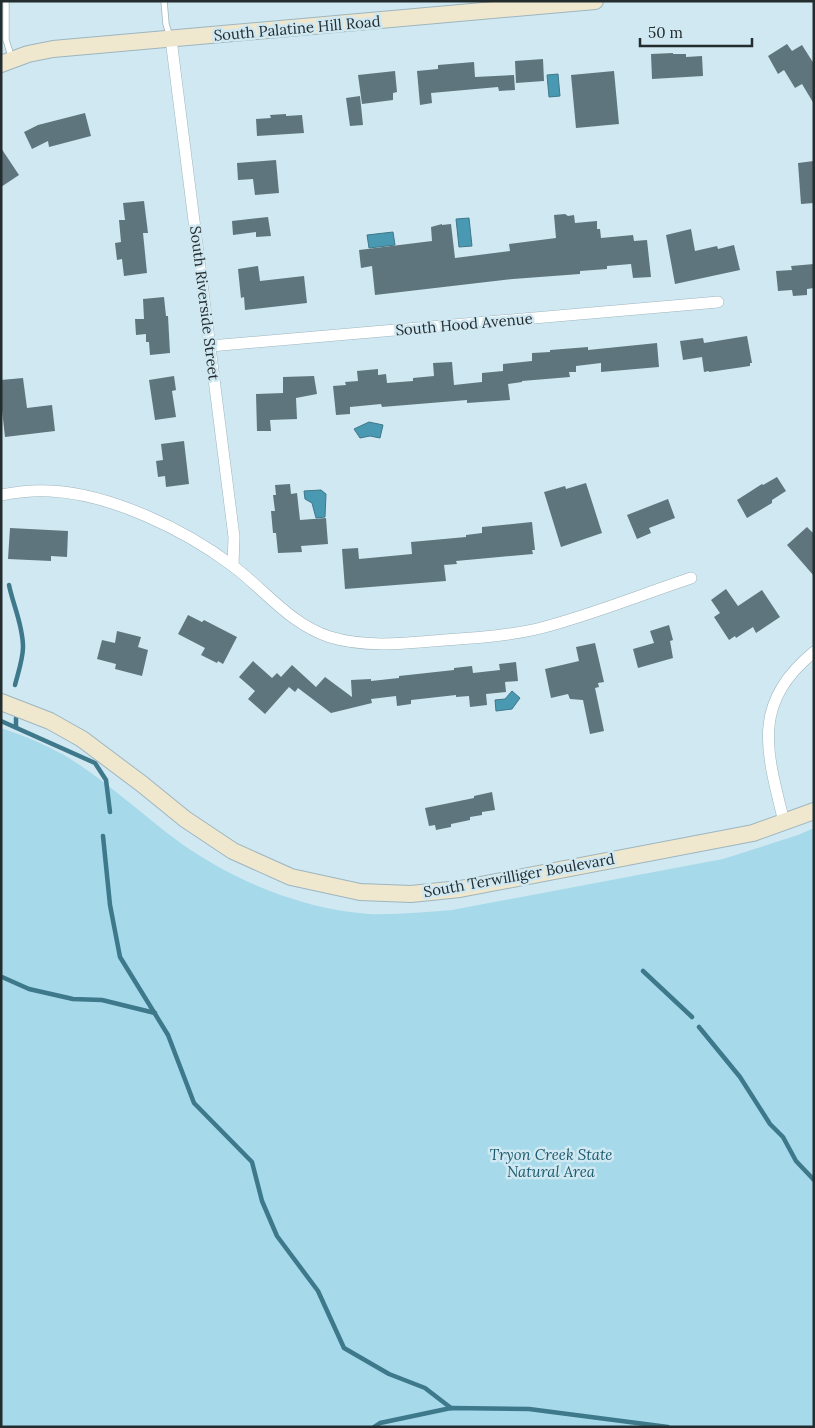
<svg xmlns="http://www.w3.org/2000/svg" width="815" height="1428" viewBox="0 0 815 1428" font-family="Lora,serif">
	<rect width="100%" height="100%" fill="#d0e8f1"/>
	<path fill="#a6d9ea" d="M 1,728 C 23,735 44,744 64,755 C 106,780 142,815 182,844 C 236,882 303,909 369,914 C 396,915 424,912 452,910 L 723,859 L 798,835 L 814,828 L 814,1427 L 1,1427 Z"/>
	<g fill="#4a99b3" stroke="#3e788b">
		<path d="M 558,74 L 560,96 L 549,97 L 547,75 Z"/>
		<path d="M 469,218 L 472,246 L 459,247 L 456,219 Z"/>
		<path d="M 393,232 L 395,245 L 369,248 L 367,235 Z"/>
		<path d="M 369,422 L 383,425 L 380,438 L 370,436 L 360,438 L 354,429 Z"/>
		<path d="M 321,490 L 326,494 L 325,517 L 316,518 L 312,503 L 305,499 L 304,491 Z"/>
		<path d="M 512,691 L 520,698 L 512,709 L 496,711 L 495,700 L 505,699 Z"/>
	</g>
	<g fill="none" stroke-linecap="round" stroke-linejoin="round">
		<g stroke="#3e788b" stroke-width="4.5">
			<path d="M 9,585 C 13,605 23,625 23,647 C 23,659 18,673 15,685"/>
			<path d="M 16,718 L 16,727"/>
			<path d="M 1,721 L 95,763 L 106,780 L 110,812"/>
			<path d="M 103,836 L 110,905 L 120,957 L 168,1035 L 194,1103 L 252,1162 L 262,1201 L 277,1236 L 318,1291 L 344,1348 L 389,1374 L 425,1388 L 451,1408"/>
			<path d="M 643,971 L 692,1017"/>
			<path d="M 2,977 L 29,989 L 73,999 L 102,1000 L 155,1013"/>
			<path d="M 699,1027 L 740,1077 L 770,1124 L 783,1137 L 796,1161 L 814,1180"/>
			<path d="M 374,1427 L 380,1423 L 451,1408 L 529,1409 L 668,1427"/>
		</g>
	</g>
	<g fill="#5f757d">
		<path d="M 787,44 L 792,51 L 802,45 L 814,64 L 814,104 L 802,84 L 795,88 L 784,70 L 778,74 L 768,56 Z"/>
		<path d="M 673,53 L 673,54 L 686,54 L 686,57 L 702,56 L 703,76 L 652,79 L 651,54 Z"/>
		<path d="M 543,59 L 544,81 L 516,83 L 515,61 Z"/>
		<path d="M 474,62 L 475,77 L 514,75 L 515,90 L 499,91 L 498,87 L 431,93 L 432,103 L 420,105 L 417,71 L 438,69 L 438,65 Z"/>
		<path d="M 395,71 L 397,92 L 393,93 L 393,100 L 362,104 L 358,75 Z"/>
		<path d="M 614,71 L 619,124 L 576,128 L 571,75 Z"/>
		<path d="M 360,96 L 363,125 L 350,126 L 346,98 Z"/>
		<path d="M 85,113 L 91,136 L 49,147 L 48,141 L 32,149 L 24,132 L 38,125 Z"/>
		<path d="M 286,114 L 286,116 L 302,115 L 304,133 L 257,136 L 256,119 L 271,118 L 270,115 Z"/>
		<path d="M 1,148 L 19,175 L 1,187 Z"/>
		<path d="M 276,160 L 279,193 L 255,195 L 253,179 L 238,180 L 237,163 Z"/>
		<path d="M 814,161 L 814,203 L 801,204 L 798,163 Z"/>
		<path d="M 144,201 L 148,233 L 143,233 L 147,273 L 124,276 L 122,259 L 117,260 L 115,243 L 121,242 L 119,220 L 125,220 L 123,203 Z"/>
		<path d="M 565,214 L 568,216 L 574,215 L 575,223 L 597,221 L 597,229 L 600,229 L 601,238 L 633,235 L 634,241 L 647,240 L 651,277 L 633,278 L 631,264 L 607,266 L 607,269 L 580,271 L 580,274 L 513,279 L 375,295 L 372,266 L 361,268 L 359,250 L 432,241 L 431,227 L 442,224 L 442,225 L 451,224 L 455,258 L 510,251 L 509,244 L 556,238 L 554,215 Z"/>
		<path d="M 268,217 L 271,236 L 256,237 L 256,232 L 233,235 L 232,221 Z"/>
		<path d="M 691,229 L 695,251 L 717,246 L 718,249 L 734,245 L 740,270 L 675,284 L 666,235 Z"/>
		<path d="M 814,264 L 814,288 L 807,289 L 807,295 L 793,296 L 792,290 L 778,291 L 776,271 L 792,270 L 791,266 Z"/>
		<path d="M 258,266 L 260,281 L 304,276 L 307,303 L 245,310 L 244,297 L 241,298 L 238,269 Z"/>
		<path d="M 164,297 L 166,316 L 168,316 L 170,353 L 150,355 L 149,342 L 146,342 L 146,334 L 136,335 L 135,319 L 144,319 L 143,299 Z"/>
		<path d="M 747,336 L 752,363 L 750,363 L 750,366 L 709,372 L 709,371 L 704,372 L 702,357 L 683,360 L 680,341 L 703,338 L 704,343 Z"/>
		<path d="M 657,343 L 659,367 L 601,372 L 601,363 L 576,366 L 576,372 L 569,372 L 570,377 L 522,381 L 522,382 L 508,384 L 510,400 L 467,403 L 467,400 L 382,407 L 381,404 L 350,407 L 350,414 L 336,415 L 333,386 L 346,385 L 345,382 L 358,381 L 357,371 L 378,369 L 378,375 L 386,374 L 387,383 L 413,381 L 413,378 L 434,376 L 433,363 L 452,362 L 454,385 L 482,382 L 482,373 L 503,371 L 503,364 L 532,361 L 532,353 L 550,352 L 550,350 L 588,347 L 588,350 Z"/>
		<path d="M 174,376 L 176,390 L 172,391 L 176,417 L 155,420 L 149,380 Z"/>
		<path d="M 314,376 L 317,394 L 296,398 L 297,419 L 270,420 L 271,431 L 257,431 L 256,394 L 283,393 L 283,377 Z"/>
		<path d="M 23,378 L 27,408 L 52,405 L 55,431 L 5,437 L 1,401 L 1,380 Z"/>
		<path d="M 184,441 L 189,484 L 166,487 L 165,476 L 158,477 L 156,461 L 163,460 L 161,444 Z"/>
		<path d="M 777,477 L 786,491 L 772,500 L 772,503 L 747,518 L 737,500 L 762,484 L 763,485 Z"/>
		<path d="M 586,483 L 602,533 L 561,547 L 544,492 L 565,486 L 566,489 Z"/>
		<path d="M 290,484 L 291,494 L 297,493 L 300,520 L 326,518 L 328,544 L 301,546 L 302,552 L 278,553 L 276,533 L 273,533 L 271,511 L 275,511 L 273,495 L 276,495 L 275,485 Z"/>
		<path d="M 668,499 L 675,518 L 649,528 L 651,533 L 637,539 L 627,515 Z"/>
		<path d="M 532,522 L 535,550 L 532,550 L 533,554 L 456,561 L 457,564 L 444,565 L 446,581 L 345,589 L 342,549 L 358,548 L 359,559 L 412,554 L 411,542 L 466,537 L 466,535 L 482,533 L 482,527 Z"/>
		<path d="M 807,527 L 814,534 L 814,576 L 787,545 Z"/>
		<path d="M 10,528 L 68,531 L 67,557 L 51,556 L 51,561 L 8,559 Z"/>
		<path d="M 726,589 L 738,606 L 762,590 L 780,617 L 756,633 L 753,627 L 736,638 L 735,636 L 729,640 L 714,617 L 720,613 L 711,600 Z"/>
		<path d="M 188,615 L 202,622 L 204,620 L 237,637 L 223,664 L 218,661 L 217,663 L 201,655 L 205,648 L 178,634 Z"/>
		<path d="M 669,625 L 673,640 L 670,641 L 673,658 L 638,668 L 633,649 L 654,643 L 650,631 Z"/>
		<path d="M 117,631 L 141,637 L 138,647 L 148,650 L 142,676 L 115,669 L 116,664 L 97,659 L 102,640 L 115,643 Z"/>
		<path d="M 595,643 L 604,682 L 598,683 L 599,687 L 595,688 L 604,731 L 590,734 L 583,700 L 570,699 L 568,694 L 551,698 L 545,669 L 579,661 L 576,647 Z"/>
		<path d="M 253,661 L 272,678 L 277,673 L 281,677 L 292,665 L 316,687 L 325,677 L 352,697 L 351,680 L 371,679 L 371,681 L 399,678 L 399,676 L 454,670 L 454,668 L 472,666 L 473,673 L 500,670 L 499,664 L 516,662 L 518,681 L 505,682 L 506,692 L 486,694 L 487,705 L 470,707 L 469,696 L 456,697 L 456,695 L 411,700 L 411,704 L 397,706 L 396,696 L 371,699 L 372,703 L 331,713 L 298,688 L 295,692 L 289,687 L 265,714 L 248,699 L 255,691 L 239,677 Z"/>
		<path d="M 492,792 L 495,810 L 482,812 L 482,815 L 470,817 L 470,820 L 451,824 L 451,827 L 436,830 L 435,825 L 429,826 L 425,808 L 474,798 L 474,796 Z"/>
	</g>
	<g fill="none" stroke-linecap="round" stroke-linejoin="round">
		<g stroke="#9eb5be" stroke-width="7">
			<g id="lane">
				<path d="M 6,1 L 6,40 L 12,59"/>
				<path d="M 164,1 L 166,24 L 170,37"/>
			</g>
		</g>
		<g stroke="#9eb5be" stroke-width="12">
			<g id="street">
				<path d="M 171,39 L 234,537 L 233,566"/>
				<path d="M 210,346 L 718,302"/>
				<path d="M 1,495 C 17,492 34,490 50,491 C 112,494 185,530 233,566 C 266,591 290,624 330,637 C 363,647 398,644 432,641 C 467,638 502,637 537,629 C 589,616 640,595 691,578"/>
				<path d="M 784,822 C 767,752 750,704 814,652"/>
			</g>
		</g>
		<g stroke="#9eb5be" stroke-width="18">
			<g id="secondary">
				<path d="M 1,64 L 28,54 L 53,49 L 595,1"/>
				<path d="M 1,702 L 50,721 L 82,739 L 142,784 L 185,819 L 233,851 L 291,877 L 360,892 L 411,894 L 460,889 L 753,833 L 814,811"/>
			</g>
		</g>
		<use href="#lane" stroke="#fff" stroke-width="5.5"/>
		<use href="#street" stroke="#fff" stroke-width="11"/>
		<use href="#secondary" stroke="#efe8cf" stroke-width="16"/>
	</g>
	<g text-anchor="middle" dominant-baseline="central" stroke-width="5" stroke-linejoin="round" paint-order="stroke">
		<g font-size="15" fill="#232c2f" stroke="#d0e8f1">
			<text transform="translate(297 28) rotate(-5)">South Palatine Hill Road</text>
			<text transform="translate(205 303) rotate(83)">South Riverside Street</text>
			<text transform="translate(464 324) rotate(-5)">South Hood Avenue</text>
			<text transform="translate(519 875) rotate(-10)">South Terwilliger Boulevard</text>
		</g>
		<g font-size="15" font-style="italic" fill="#1b5b6e" stroke="#d0e8f1">
			<text x="551" y="1154">Tryon Creek State<tspan x="551" dy="17">Natural Area</tspan></text>
		</g>
	</g>
	<rect width="815" height="1428" fill="none" stroke="#232c2f" stroke-width="5"/>
	<path d="M640 38v8h112v-8" fill="none" stroke="#232c2f" stroke-width="2.5"/>
	<text x="648" y="38" font-size="15" fill="#232c2f" stroke="#d0e8f1" stroke-width="4" paint-order="stroke">50 m</text>
</svg>
